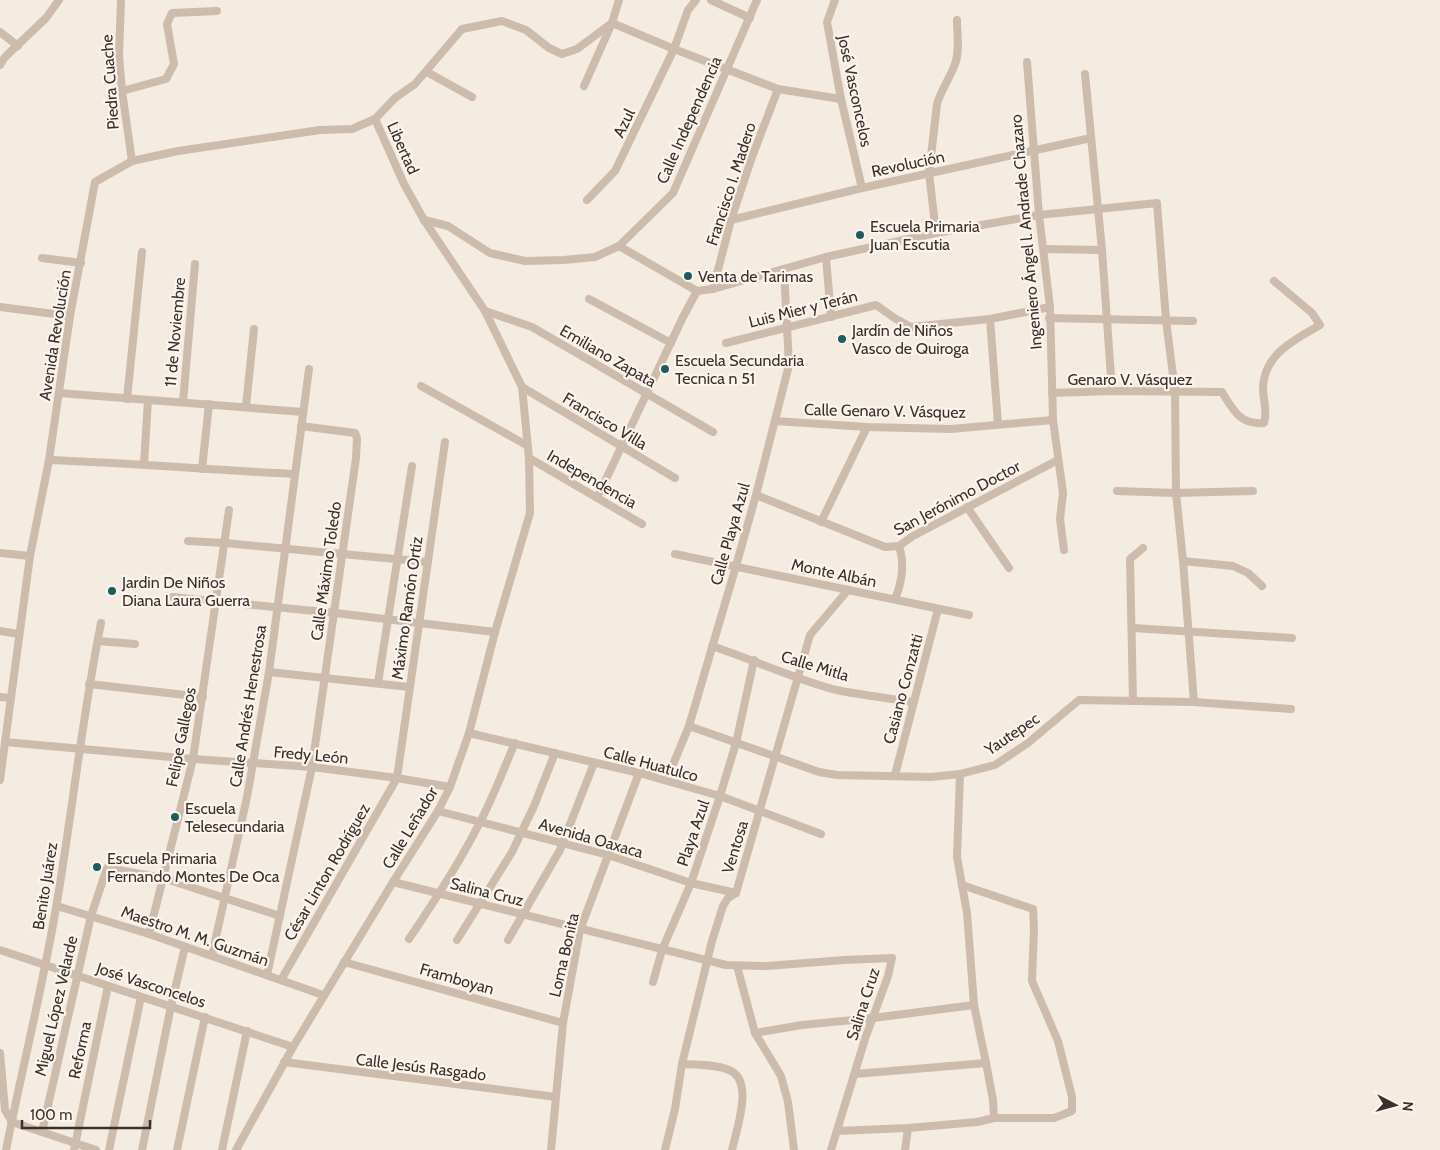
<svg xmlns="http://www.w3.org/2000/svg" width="1440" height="1150" viewBox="0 0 1440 1150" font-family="Cabin,sans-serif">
	<rect width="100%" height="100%" fill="#f4ebe1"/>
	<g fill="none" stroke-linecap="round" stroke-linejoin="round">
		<g stroke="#cdbbac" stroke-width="8">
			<path d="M 121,0 L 119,56 L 122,91 L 132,161"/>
			<path d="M 711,0 L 750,18"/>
			<path d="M 835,0 L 827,22 L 841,99 L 862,188"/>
			<path d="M 0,32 L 18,46"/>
			<path d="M 1027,62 L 1039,215 L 1050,307 L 1053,420 L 1063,493 L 1060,519 L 1064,550"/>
			<path d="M 0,65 L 5,57 L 46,18 L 59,0"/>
			<path d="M 427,72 L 472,97"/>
			<path d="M 1085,74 L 1102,250 L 1112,391"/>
			<path d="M 584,86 L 612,23 L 619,0"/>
			<path d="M 122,91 L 166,79 L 174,64 L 167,24 L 172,13 L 217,11"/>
			<path d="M 587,200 L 615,171 L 674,49 L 688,10 L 696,0"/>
			<path d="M 424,220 L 448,226 L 490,253 L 525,261 L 564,260 L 595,257 L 619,246 L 673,193 L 757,0"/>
			<path d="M 731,220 L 862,188 L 1091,138"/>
			<path d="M 936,233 L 929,173 L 937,104 C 941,90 950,78 955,64 C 960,51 957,33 957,20"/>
			<path d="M 619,246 L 697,291 L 713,289 L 826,257 L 936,233 L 1039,215 L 1157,203 L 1166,320 L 1175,391 L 1176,493 L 1183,561 L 1194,702"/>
			<path d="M 1044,249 L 1102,250"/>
			<path d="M 826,257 L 831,317"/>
			<path d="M 42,258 L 81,263"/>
			<path d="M 713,289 L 731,220 L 752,157 L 778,89"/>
			<path d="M 589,299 L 671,343"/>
			<path d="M 0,307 L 70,316"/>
			<path d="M 485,311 L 532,327 L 713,432"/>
			<path d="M 1049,318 L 1193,321"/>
			<path d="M 990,319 L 998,424"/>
			<path d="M 726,343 L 876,305 L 896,319 L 911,327 L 990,319 L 1050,307"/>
			<path d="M 421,386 L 528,446"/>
			<path d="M 522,387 L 675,478"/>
			<path d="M 59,393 L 303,412"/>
			<path d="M 1052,393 L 1112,391 L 1222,392 C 1233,410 1240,425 1264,423 C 1268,412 1263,400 1263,388 C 1264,354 1294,340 1320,325 L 1312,313 L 1274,281"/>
			<path d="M 127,399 L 142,252"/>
			<path d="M 183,402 L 195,264"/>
			<path d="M 246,406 L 254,329"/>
			<path d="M 775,421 L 867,427 L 951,429 L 1053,420"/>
			<path d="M 529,458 L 642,524"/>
			<path d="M 49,460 C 131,463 213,470 295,474"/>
			<path d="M 144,464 L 148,400"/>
			<path d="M 202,469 L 209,404"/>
			<path d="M 1117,491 L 1176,493 L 1253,491"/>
			<path d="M 756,495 L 885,547 L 899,546 L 913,536 L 1058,460"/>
			<path d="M 597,498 L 683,317 L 697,291"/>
			<path d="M 967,507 L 1009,568"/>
			<path d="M 821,522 L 867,427"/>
			<path d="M 188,541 L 225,543 L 428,562"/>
			<path d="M 0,553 L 30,556"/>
			<path d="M 675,554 L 969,615"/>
			<path d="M 1183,561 L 1233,566 L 1248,573 L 1262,586"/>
			<path d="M 172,597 L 335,613 L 495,632"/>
			<path d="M 895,599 C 902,582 905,564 899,546"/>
			<path d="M 1133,628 L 1292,638"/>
			<path d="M 0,631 L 19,634"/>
			<path d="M 98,641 L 135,644"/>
			<path d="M 712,646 C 754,660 794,679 836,690 C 861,695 888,698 913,702"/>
			<path d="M 269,672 L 409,687"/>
			<path d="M 378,683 L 412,466"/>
			<path d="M 89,684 L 203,697"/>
			<path d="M 0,697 L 11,698"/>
			<path d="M 1133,701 L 1130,559 L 1143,548"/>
			<path d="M 689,726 L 819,772 L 837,775 L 931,777 L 960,774 L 995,765 L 1028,743 L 1079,700 L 1194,702 L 1291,709"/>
			<path d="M 469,733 L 639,773 L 720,796 L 821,834"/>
			<path d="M 5,742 L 193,759 L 312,767 L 397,778 L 450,787"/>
			<path d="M 960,774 L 957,857 L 967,913 L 974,1005 L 986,1063 L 993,1100 L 994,1118"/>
			<path d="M 895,775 L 938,609"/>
			<path d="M 0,780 L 30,556 L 49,460 L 70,316 L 95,182 L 132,161 L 178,151 L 320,130 L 352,129 L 375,119 L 395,98 L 415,84 L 462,29 L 502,21 L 526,30 L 549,48 L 562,54 L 577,49 L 612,23 L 674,49 L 778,89 L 841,99"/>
			<path d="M 438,811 L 608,855 L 691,883 L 736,893"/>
			<path d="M 393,882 L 726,965 L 767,966 L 844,960 L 892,958 L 888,976 L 865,1039 L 831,1150"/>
			<path d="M 57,906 L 149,934 L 323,995"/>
			<path d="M 149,934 L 193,759 L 229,510"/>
			<path d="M 409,939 C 434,902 459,864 479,824 C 493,798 503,770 515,743"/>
			<path d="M 457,940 L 512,852 L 534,806 L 555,753"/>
			<path d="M 508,940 L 560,850 L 594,763"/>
			<path d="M 0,950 L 293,1047"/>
			<path d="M 212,955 L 247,797 L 269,672 L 309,369"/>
			<path d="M 344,962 L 563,1023"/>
			<path d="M 737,966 L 755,1033 L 781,1076 L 788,1102 L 794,1150"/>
			<path d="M 267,975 L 312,767 L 356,458 L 357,438 L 355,433 L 301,426"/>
			<path d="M 281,980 L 397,778 L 445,442"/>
			<path d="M 653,982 L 662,950 L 691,883 L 720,796 L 736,743 L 754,660"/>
			<path d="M 755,1033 L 802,1025 L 873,1018 L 974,1005"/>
			<path d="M 0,1053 L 5,1110 L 12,1122"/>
			<path d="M 284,1062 L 556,1097"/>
			<path d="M 682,1064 C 697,1065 716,1064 729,1070 C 755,1080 736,1130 732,1150"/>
			<path d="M 855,1074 L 986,1063"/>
			<path d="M 12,1122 L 96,1150"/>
			<path d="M 837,1131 L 908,1128 L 977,1122 L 994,1118 L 1054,1118 L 1072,1111 L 1072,1097 L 1058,1041 L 1032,981 L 1034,929 L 1033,909 L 962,885"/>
			<path d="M 42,1132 L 91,916 L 107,868 L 163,878 L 280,916"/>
			<path d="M 6,1150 C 22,1069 42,990 56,908 C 72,814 82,718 101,623"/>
			<path d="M 74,1150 L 108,986"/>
			<path d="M 109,1150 L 141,997"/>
			<path d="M 142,1150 L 171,1006 L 185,947"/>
			<path d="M 177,1150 L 205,1017"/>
			<path d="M 222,1150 L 247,1031"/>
			<path d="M 236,1150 L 293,1047 L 393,882 L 438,811 L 450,787 L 469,733 L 495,632 L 530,513 L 529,458 L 522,387 L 485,311 L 424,220 L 404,184 L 375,119"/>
			<path d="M 551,1150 L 563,1023 L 580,930 L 639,773 L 672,767 L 689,726 L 736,566 L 756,495 L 789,365 L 784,269"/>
			<path d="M 665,1150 L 675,1109 L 682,1064 L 712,941 L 723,906 L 728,898 L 736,893 L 810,635 L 848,590"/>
			<path d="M 905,1150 L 908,1128"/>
		</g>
	</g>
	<g fill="#1f5a5e" stroke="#fbf5ee" stroke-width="2">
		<circle cx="860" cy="235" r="5"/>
		<circle cx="688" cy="276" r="5"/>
		<circle cx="842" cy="339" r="5"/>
		<circle cx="665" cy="369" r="5"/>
		<circle cx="112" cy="591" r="5"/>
		<circle cx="175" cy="817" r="5"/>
		<circle cx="97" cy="867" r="5"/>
	</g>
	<g text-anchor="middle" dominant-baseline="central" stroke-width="4.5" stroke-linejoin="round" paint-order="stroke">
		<g font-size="16" fill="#3b302b" stroke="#fbf5ee">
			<text transform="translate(110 82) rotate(-94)">Piedra Cuache</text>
			<text transform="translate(855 91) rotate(78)">José Vasconcelos</text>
			<text transform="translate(689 120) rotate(-66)">Calle Independencia</text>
			<text transform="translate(624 123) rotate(-64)">Azul</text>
			<text transform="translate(403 148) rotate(66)">Libertad</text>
			<text transform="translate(908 164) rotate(-12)">Revolución</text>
			<text transform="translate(731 184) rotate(-72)">Francisco I. Madero</text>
			<text transform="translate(1026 232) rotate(-95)">Ingeniero Ángel l. Andrade Chazaro</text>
			<text transform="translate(803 309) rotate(-14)">Luis Mier y Terán</text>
			<text transform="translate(175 332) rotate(-85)">11 de Noviembre</text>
			<text transform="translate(55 335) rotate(-81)">Avenida Revolución</text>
			<text transform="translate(608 356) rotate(30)">Emiliano Zapata</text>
			<text x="1130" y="379">Genaro V. Vásquez</text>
			<text transform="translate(885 411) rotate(1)">Calle Genaro V. Vásquez</text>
			<text transform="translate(605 421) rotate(31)">Francisco Villa</text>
			<text transform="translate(592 479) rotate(30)">Independencia</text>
			<text transform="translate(957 498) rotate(-28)">San Jerónimo Doctor</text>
			<text transform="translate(730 534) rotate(-74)">Calle Playa Azul</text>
			<text transform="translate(326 571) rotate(-82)">Calle Máximo Toledo</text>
			<text transform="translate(834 573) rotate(12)">Monte Albán</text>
			<text transform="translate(407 608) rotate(-82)">Máximo Ramón Ortiz</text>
			<text transform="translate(815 666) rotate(17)">Calle Mitla</text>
			<text transform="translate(903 689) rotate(-75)">Casiano Conzatti</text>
			<text transform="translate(248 706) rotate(-81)">Calle Andrés Henestrosa</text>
			<text transform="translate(1012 734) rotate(-34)">Yautepec</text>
			<text transform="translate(181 737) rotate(-79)">Felipe Gallegos</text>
			<text transform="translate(311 755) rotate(5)">Fredy León</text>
			<text transform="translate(651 764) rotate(15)">Calle Huatulco</text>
			<text transform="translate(410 828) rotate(-59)">Calle Leñador</text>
			<text transform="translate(693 833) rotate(-71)">Playa Azul</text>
			<text transform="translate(591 838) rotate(16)">Avenida Oaxaca</text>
			<text transform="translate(735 847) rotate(-73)">Ventosa</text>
			<text transform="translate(327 872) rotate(-60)">César Linton Rodríguez</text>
			<text transform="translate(45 886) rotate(-81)">Benito Juárez</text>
			<text transform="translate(487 892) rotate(14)">Salina Cruz</text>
			<text transform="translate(195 936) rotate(19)">Maestro M. M. Guzmán</text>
			<text transform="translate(564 955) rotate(-77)">Loma Bonita</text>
			<text transform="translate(457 979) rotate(16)">Framboyan</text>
			<text transform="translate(151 985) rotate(18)">José Vasconcelos</text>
			<text transform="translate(863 1004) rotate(-72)">Salina Cruz</text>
			<text transform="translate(56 1006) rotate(-77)">Miguel López Velarde</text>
			<text transform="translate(80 1050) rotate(-78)">Reforma</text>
			<text transform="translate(421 1067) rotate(7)">Calle Jesús Rasgado</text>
		</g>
		<g font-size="16" fill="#3b302b" stroke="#fbf5ee" text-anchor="start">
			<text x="870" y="226">Escuela Primaria<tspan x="870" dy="18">Juan Escutia</tspan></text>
			<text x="698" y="276">Venta de Tarimas</text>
			<text x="852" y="330">Jardín de Niños<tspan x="852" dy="18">Vasco de Quiroga</tspan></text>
			<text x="675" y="360">Escuela Secundaria<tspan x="675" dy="18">Tecnica n 51</tspan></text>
			<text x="122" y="582">Jardin De Niños<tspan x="122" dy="18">Diana Laura Guerra</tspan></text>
			<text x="185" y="808">Escuela<tspan x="185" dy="18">Telesecundaria</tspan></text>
			<text x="107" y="858">Escuela Primaria<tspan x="107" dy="18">Fernando Montes De Oca</tspan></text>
		</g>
	</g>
	<g transform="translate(1395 1105) rotate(96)" stroke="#fbf5ee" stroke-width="4" paint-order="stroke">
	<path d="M0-4L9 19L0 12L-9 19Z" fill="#3b302b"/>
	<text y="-8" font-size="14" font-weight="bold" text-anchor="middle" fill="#3b302b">N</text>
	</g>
	<path d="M22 1120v8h128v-8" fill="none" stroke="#3b302b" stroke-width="2.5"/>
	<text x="30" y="1120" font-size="15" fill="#3b302b" stroke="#fbf5ee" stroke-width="4" paint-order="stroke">100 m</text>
</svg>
